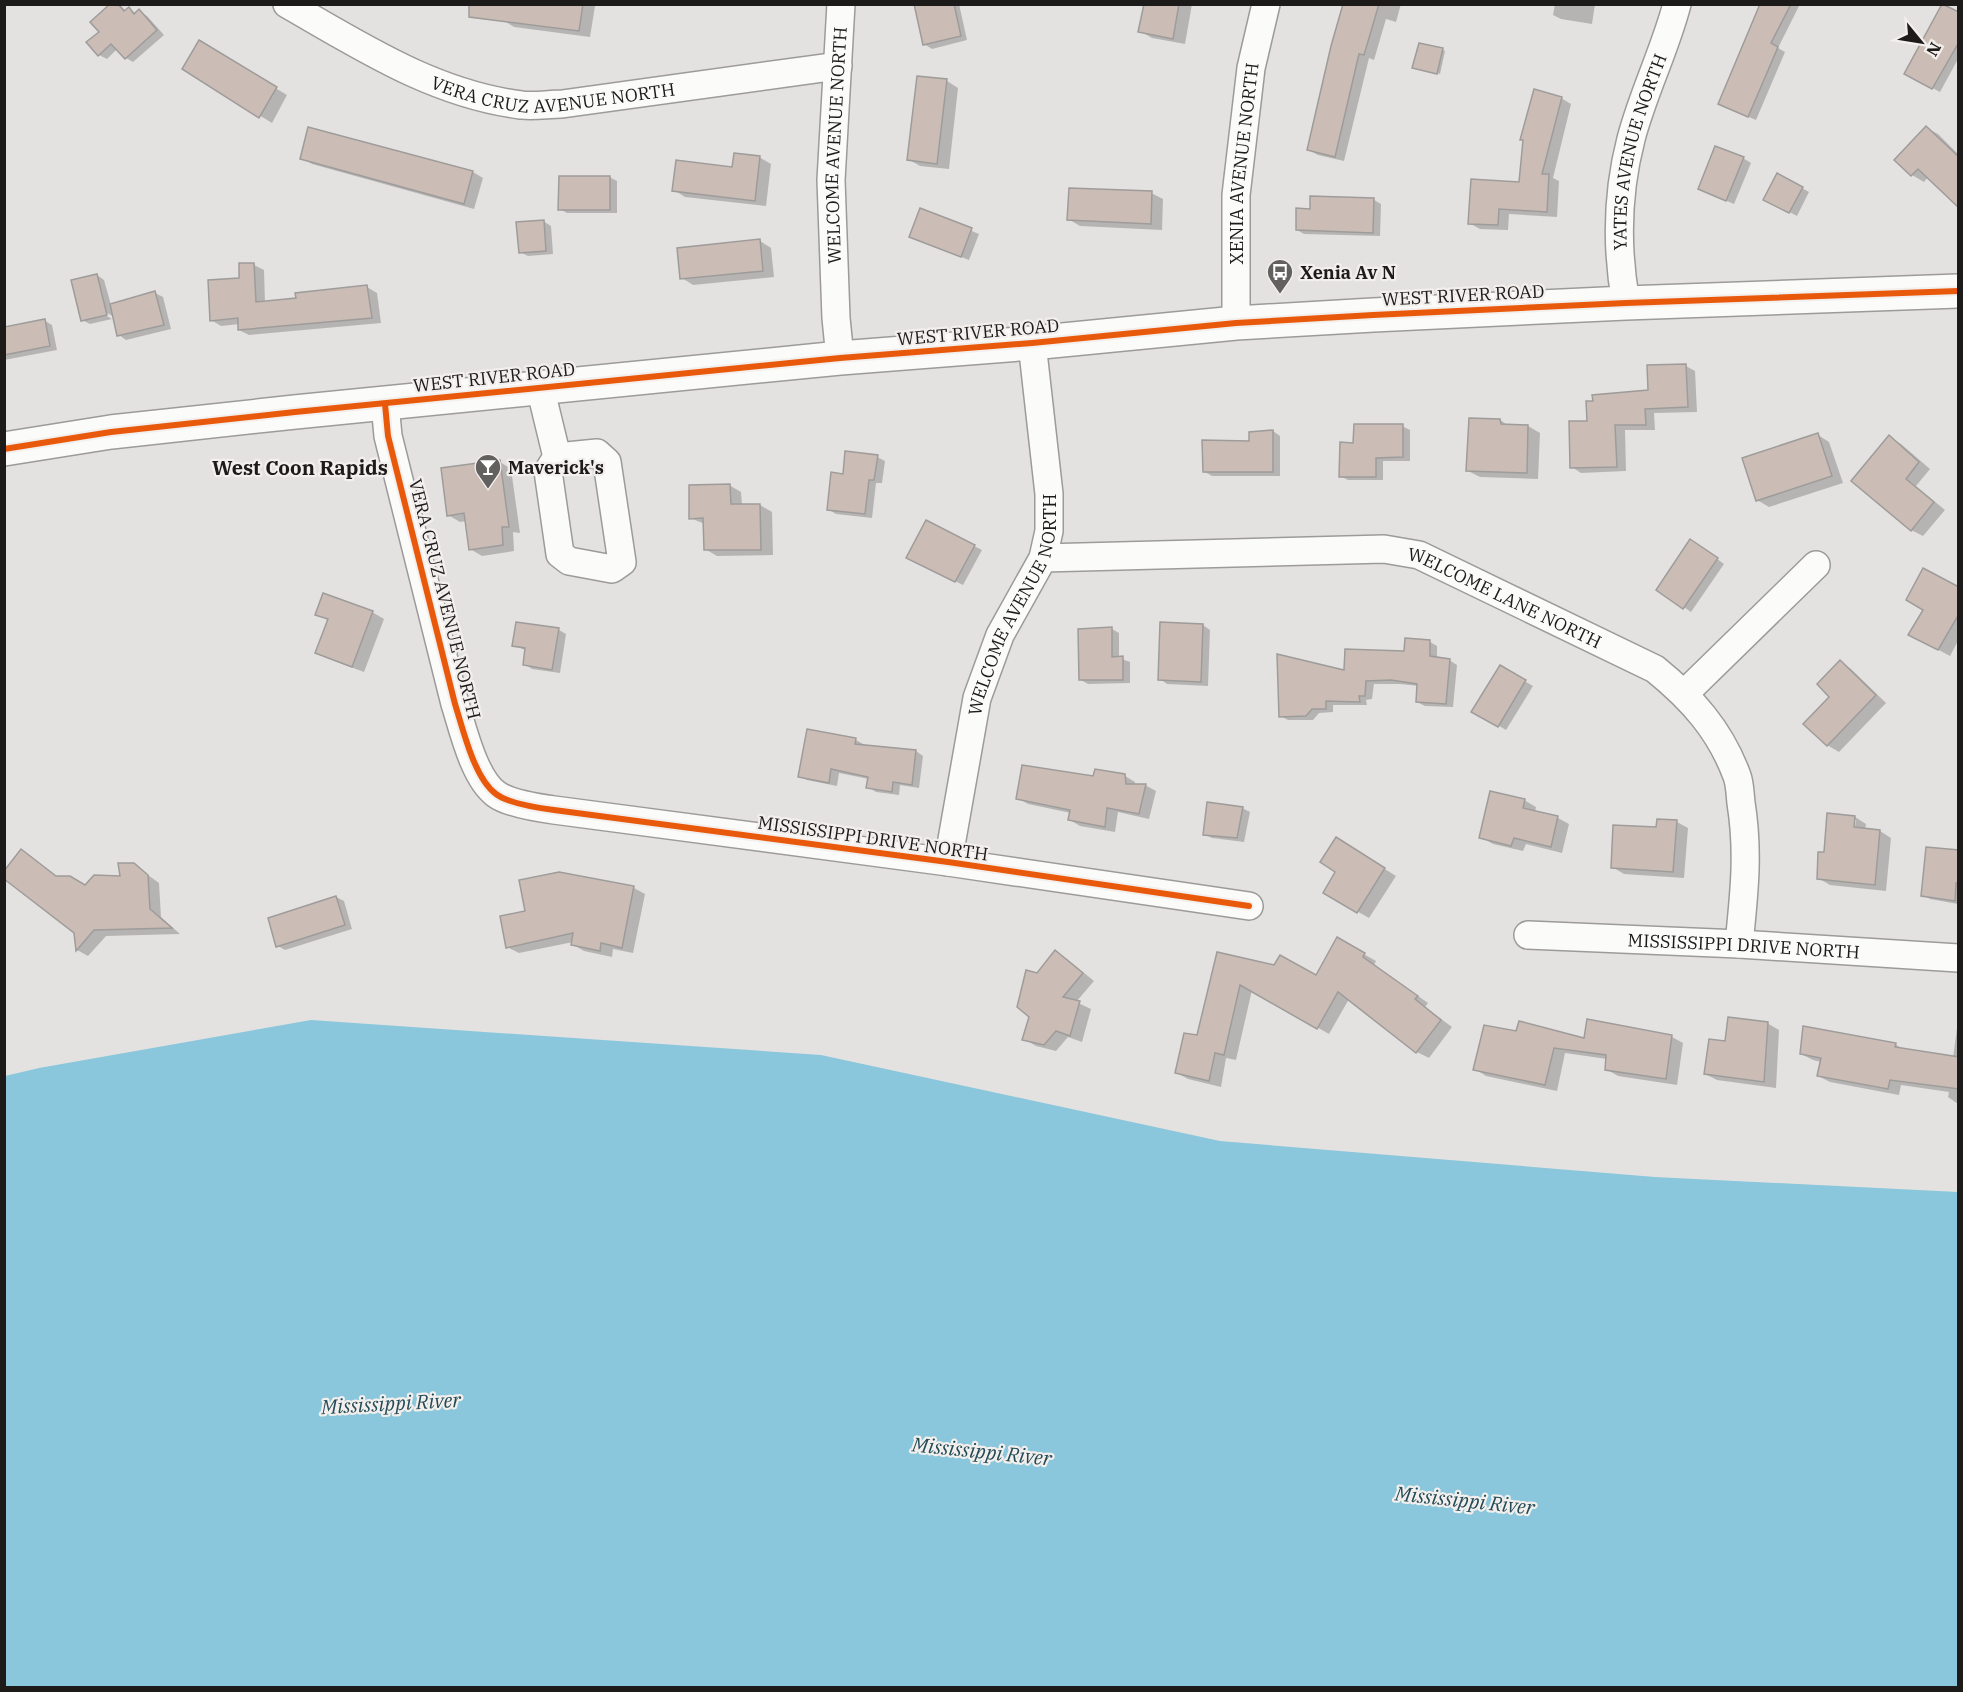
<svg xmlns="http://www.w3.org/2000/svg" width="1963" height="1692" viewBox="0 0 1963 1692" font-family="'IBM Plex Serif',serif">
	<rect width="100%" height="100%" fill="#e4e2e0"/>
	<path fill="#8ac7dc" d="M 311,1020 L 821,1055 L 1220,1141 L 1655,1177 L 1958,1192 L 1958,1687 L 5,1687 L 5,1076 L 39,1068 Z"/>
	<g fill="#0003" fill-rule="evenodd">
		<path d="M 112,4 L 119,4 L 126,11 L 129,9 L 137,14 L 139,11 L 147,16 L 164,35 L 133,62 L 126,58 L 117,49 L 107,59 L 99,55 L 88,42 L 101,32 Z"/>
		<path d="M 505,4 L 593,4 L 595,6 L 590,37 L 514,27 L 503,20 Z"/>
		<path d="M 916,4 L 959,4 L 967,40 L 932,49 L 924,44 Z"/>
		<path d="M 1145,4 L 1192,4 L 1185,44 L 1152,38 L 1140,31 Z"/>
		<path d="M 1344,4 L 1401,4 L 1396,22 L 1386,19 L 1374,60 L 1369,58 L 1344,161 L 1318,155 L 1309,150 Z"/>
		<path d="M 1555,4 L 1595,4 L 1592,24 L 1561,19 L 1553,15 Z"/>
		<path d="M 1756,4 L 1800,4 L 1778,48 L 1785,52 L 1756,120 L 1727,108 L 1760,8 Z"/>
		<path d="M 1958,14 L 1958,59 L 1940,92 L 1906,74 Z"/>
		<path d="M 199,42 L 287,95 L 272,123 L 184,69 Z"/>
		<path d="M 1442,49 L 1445,51 L 1440,74 L 1417,69 Z"/>
		<path d="M 947,81 L 958,88 L 949,169 L 920,166 L 908,159 Z"/>
		<path d="M 1561,98 L 1571,104 L 1553,178 L 1559,181 L 1557,217 L 1509,214 L 1508,230 L 1480,229 L 1469,223 L 1521,183 Z"/>
		<path d="M 309,128 L 473,172 L 483,178 L 474,209 L 312,164 L 302,158 Z"/>
		<path d="M 1926,128 L 1938,134 L 1958,154 L 1958,205 L 1928,177 L 1924,182 L 1912,175 L 1896,160 Z"/>
		<path d="M 759,157 L 771,164 L 766,206 L 685,197 L 674,190 Z"/>
		<path d="M 1743,158 L 1751,163 L 1734,204 L 1699,189 Z"/>
		<path d="M 609,177 L 617,181 L 617,213 L 567,213 L 560,209 Z"/>
		<path d="M 1802,188 L 1809,192 L 1797,216 L 1765,199 Z"/>
		<path d="M 1151,193 L 1163,199 L 1162,230 L 1080,226 L 1068,219 Z"/>
		<path d="M 1374,200 L 1381,204 L 1380,236 L 1304,234 L 1297,230 L 1311,210 Z"/>
		<path d="M 921,210 L 979,234 L 969,260 L 918,240 Z"/>
		<path d="M 543,221 L 551,226 L 553,254 L 528,256 L 520,252 Z"/>
		<path d="M 760,241 L 771,248 L 774,277 L 693,285 L 682,278 Z"/>
		<path d="M 240,265 L 254,265 L 264,270 L 265,303 L 367,287 L 377,293 L 381,323 L 249,335 L 239,330 L 240,324 L 221,326 L 211,320 L 240,279 Z"/>
		<path d="M 97,275 L 104,280 L 111,305 L 155,293 L 163,297 L 171,329 L 126,340 L 119,335 L 115,317 L 101,310 L 100,312 L 112,319 L 90,324 L 82,320 Z"/>
		<path d="M 45,321 L 52,325 L 57,350 L 4,360 L 4,329 Z"/>
		<path d="M 1686,366 L 1695,371 L 1697,412 L 1654,413 L 1655,430 L 1625,430 L 1626,471 L 1581,473 L 1572,467 L 1588,423 L 1650,391 Z"/>
		<path d="M 1500,420 L 1509,426 L 1528,426 L 1540,433 L 1538,479 L 1480,477 L 1468,471 Z"/>
		<path d="M 1402,426 L 1410,430 L 1410,461 L 1383,461 L 1383,480 L 1348,480 L 1340,476 L 1355,444 Z"/>
		<path d="M 1273,431 L 1280,436 L 1280,476 L 1212,476 L 1205,472 Z"/>
		<path d="M 1818,435 L 1829,442 L 1843,483 L 1769,507 L 1757,500 Z"/>
		<path d="M 1889,437 L 1901,444 L 1930,469 L 1916,486 L 1945,510 L 1923,536 L 1911,530 Z"/>
		<path d="M 877,457 L 885,461 L 882,483 L 876,483 L 872,518 L 836,514 L 828,509 L 844,475 Z"/>
		<path d="M 500,462 L 511,469 L 520,533 L 513,532 L 514,551 L 482,556 L 470,549 L 466,521 L 460,522 L 448,515 Z"/>
		<path d="M 729,485 L 741,492 L 742,505 L 760,505 L 772,512 L 773,555 L 717,556 L 705,549 L 705,524 L 690,518 Z"/>
		<path d="M 1698,545 L 1724,564 L 1691,612 L 1658,589 Z"/>
		<path d="M 974,546 L 982,550 L 963,585 L 915,561 Z"/>
		<path d="M 1958,589 L 1958,641 L 1950,656 L 1922,641 L 1925,609 Z"/>
		<path d="M 372,612 L 384,619 L 364,672 L 329,659 L 317,653 L 329,621 L 317,614 Z"/>
		<path d="M 1203,625 L 1210,630 L 1208,686 L 1167,684 L 1160,679 Z"/>
		<path d="M 1112,629 L 1119,633 L 1119,658 L 1130,662 L 1130,683 L 1088,684 L 1081,680 Z"/>
		<path d="M 559,630 L 566,634 L 560,673 L 532,669 L 524,664 L 527,651 L 514,645 Z"/>
		<path d="M 1430,642 L 1437,646 L 1437,658 L 1449,660 L 1457,665 L 1453,707 L 1425,706 L 1417,702 L 1419,686 L 1400,684 L 1374,684 L 1372,699 L 1366,700 L 1367,705 L 1333,705 L 1333,712 L 1319,713 L 1313,720 L 1288,720 L 1280,716 L 1346,672 L 1405,652 Z"/>
		<path d="M 1840,662 L 1851,669 L 1886,703 L 1839,752 L 1827,745 L 1831,697 Z"/>
		<path d="M 1501,667 L 1533,686 L 1506,730 L 1474,711 Z"/>
		<path d="M 808,731 L 856,740 L 863,744 L 863,746 L 916,751 L 923,756 L 919,788 L 900,785 L 899,795 L 876,792 L 868,787 L 869,779 L 839,773 L 837,786 L 807,780 L 799,776 Z"/>
		<path d="M 1125,776 L 1135,782 L 1135,785 L 1145,785 L 1156,791 L 1149,819 L 1118,812 L 1115,832 L 1080,826 L 1070,820 L 1071,813 L 1028,804 L 1018,798 L 1094,778 Z"/>
		<path d="M 1524,800 L 1536,807 L 1535,813 L 1558,818 L 1569,824 L 1562,853 L 1526,844 L 1523,851 L 1493,844 L 1481,837 Z"/>
		<path d="M 1242,808 L 1250,812 L 1244,842 L 1212,838 L 1204,834 Z"/>
		<path d="M 1855,817 L 1866,824 L 1865,830 L 1880,831 L 1891,838 L 1886,891 L 1830,885 L 1818,878 L 1826,854 ZM 1853,820 L 1856,820 L 1854,834 Z"/>
		<path d="M 1677,822 L 1688,828 L 1684,878 L 1624,874 L 1612,867 L 1657,829 Z"/>
		<path d="M 1348,846 L 1396,876 L 1369,918 L 1325,893 L 1337,872 Z"/>
		<path d="M 21,851 L 59,878 L 86,886 L 121,878 L 134,865 L 159,883 L 161,917 L 180,934 L 106,936 L 88,956 L 77,950 L 76,932 Z"/>
		<path d="M 1958,852 L 1958,904 L 1930,899 L 1923,895 Z"/>
		<path d="M 634,888 L 645,894 L 633,953 L 613,949 L 612,957 L 584,951 L 572,944 L 573,942 L 519,953 L 507,947 Z"/>
		<path d="M 336,897 L 344,901 L 352,929 L 285,950 L 278,946 Z"/>
		<path d="M 1337,939 L 1376,961 L 1374,965 L 1428,1003 L 1425,1007 L 1452,1027 L 1429,1058 L 1417,1052 L 1349,999 L 1329,1034 L 1252,990 L 1236,1060 L 1226,1058 L 1221,1087 L 1188,1079 L 1177,1073 L 1198,1037 L 1218,954 L 1316,977 Z"/>
		<path d="M 1056,952 L 1067,959 L 1094,981 L 1076,1002 L 1091,1009 L 1082,1042 L 1068,1037 L 1056,1051 L 1036,1046 L 1024,1039 L 1030,1017 L 1037,975 Z"/>
		<path d="M 1767,1023 L 1779,1030 L 1776,1088 L 1717,1080 L 1705,1074 L 1726,1043 Z"/>
		<path d="M 1957,1028 L 1958,1104 L 1948,1097 L 1949,1092 L 1901,1085 L 1899,1095 L 1830,1082 L 1818,1076 L 1821,1062 L 1813,1060 L 1801,1054 L 1895,1044 L 1904,1050 L 1953,1058 Z"/>
		<path d="M 1517,1033 L 1585,1039 L 1672,1037 L 1683,1043 L 1677,1085 L 1618,1076 L 1606,1069 L 1607,1059 L 1565,1053 L 1557,1091 L 1486,1076 L 1475,1069 Z"/>
	</g>
	<g fill="#cbbdb5" stroke="#9e9c9b" stroke-width="1.5">
		<path d="M 110,4 L 118,4 L 124,11 L 129,7 L 134,14 L 139,9 L 157,30 L 125,59 L 111,44 L 98,56 L 86,42 L 99,32 L 90,22 Z"/>
		<path d="M 469,4 L 583,4 L 579,31 L 469,17 Z"/>
		<path d="M 914,4 L 954,4 L 961,36 L 923,45 Z"/>
		<path d="M 1144,4 L 1179,4 L 1173,39 L 1138,32 Z"/>
		<path d="M 1343,4 L 1379,4 L 1364,55 L 1359,54 L 1335,157 L 1307,150 L 1331,46 Z"/>
		<path d="M 1760,4 L 1791,4 L 1771,43 L 1778,47 L 1748,117 L 1718,104 Z"/>
		<path d="M 1942,4 L 1959,12 L 1959,42 L 1932,89 L 1904,74 Z"/>
		<path d="M 199,40 L 277,87 L 259,118 L 182,69 Z"/>
		<path d="M 1419,43 L 1443,48 L 1437,74 L 1412,68 Z"/>
		<path d="M 917,76 L 947,79 L 937,164 L 907,160 Z"/>
		<path d="M 1534,89 L 1562,97 L 1542,174 L 1549,174 L 1547,212 L 1499,209 L 1498,225 L 1468,224 L 1471,179 L 1519,182 L 1523,140 L 1520,140 Z"/>
		<path d="M 1926,126 L 1959,157 L 1959,208 L 1918,169 L 1911,176 L 1894,160 Z"/>
		<path d="M 308,127 L 473,171 L 464,204 L 300,159 Z"/>
		<path d="M 1715,146 L 1744,157 L 1726,201 L 1698,189 Z"/>
		<path d="M 734,153 L 760,156 L 755,201 L 672,191 L 676,160 L 732,167 Z"/>
		<path d="M 1777,173 L 1803,187 L 1789,213 L 1763,200 Z"/>
		<path d="M 559,176 L 610,176 L 610,210 L 558,210 Z"/>
		<path d="M 1069,188 L 1152,191 L 1151,224 L 1067,220 Z"/>
		<path d="M 1310,196 L 1374,198 L 1373,233 L 1296,230 L 1296,208 L 1310,209 Z"/>
		<path d="M 920,208 L 972,228 L 961,257 L 909,237 Z"/>
		<path d="M 544,220 L 546,251 L 519,253 L 516,222 Z"/>
		<path d="M 760,239 L 763,271 L 680,279 L 677,248 Z"/>
		<path d="M 239,263 L 254,263 L 256,302 L 296,298 L 295,293 L 367,285 L 372,318 L 238,330 L 238,318 L 210,321 L 208,280 L 239,278 Z"/>
		<path d="M 97,274 L 107,315 L 81,321 L 71,280 Z"/>
		<path d="M 155,291 L 164,325 L 117,336 L 110,304 Z"/>
		<path d="M 45,319 L 50,346 L 4,355 L 4,327 Z"/>
		<path d="M 1686,364 L 1688,407 L 1645,409 L 1646,425 L 1615,425 L 1617,467 L 1570,468 L 1569,421 L 1587,421 L 1586,401 L 1593,401 L 1592,395 L 1648,390 L 1647,365 Z"/>
		<path d="M 1469,418 L 1500,419 L 1501,424 L 1528,425 L 1527,473 L 1466,471 Z"/>
		<path d="M 1354,424 L 1403,424 L 1403,457 L 1376,458 L 1376,477 L 1339,477 L 1340,442 L 1353,443 Z"/>
		<path d="M 1273,430 L 1273,472 L 1203,472 L 1202,440 L 1249,441 L 1249,432 Z"/>
		<path d="M 1818,433 L 1832,476 L 1756,501 L 1742,458 Z"/>
		<path d="M 1889,435 L 1919,462 L 1906,479 L 1934,502 L 1911,531 L 1851,481 Z"/>
		<path d="M 845,451 L 878,455 L 874,480 L 869,480 L 865,514 L 827,510 L 831,472 L 843,474 Z"/>
		<path d="M 500,460 L 509,527 L 502,527 L 503,545 L 469,550 L 464,513 L 447,516 L 441,468 Z"/>
		<path d="M 730,484 L 731,504 L 760,504 L 761,550 L 704,550 L 703,518 L 689,519 L 689,485 Z"/>
		<path d="M 926,520 L 975,545 L 955,582 L 906,558 Z"/>
		<path d="M 1690,539 L 1718,558 L 1683,609 L 1656,590 Z"/>
		<path d="M 1923,568 L 1959,587 L 1959,614 L 1938,650 L 1908,635 L 1923,610 L 1906,600 Z"/>
		<path d="M 323,593 L 373,611 L 352,667 L 315,653 L 328,619 L 315,615 Z"/>
		<path d="M 516,622 L 559,628 L 552,670 L 523,665 L 525,648 L 512,646 Z"/>
		<path d="M 1160,622 L 1203,624 L 1201,682 L 1158,680 Z"/>
		<path d="M 1112,627 L 1112,657 L 1123,656 L 1123,680 L 1079,680 L 1078,629 Z"/>
		<path d="M 1405,638 L 1430,640 L 1430,656 L 1450,659 L 1446,704 L 1416,702 L 1417,684 L 1391,680 L 1366,681 L 1365,696 L 1359,696 L 1360,702 L 1326,701 L 1326,709 L 1312,709 L 1306,716 L 1279,717 L 1277,654 L 1344,670 L 1345,649 L 1404,651 Z"/>
		<path d="M 1840,660 L 1876,695 L 1827,746 L 1803,724 L 1829,697 L 1817,684 Z"/>
		<path d="M 1500,665 L 1526,680 L 1498,727 L 1471,712 Z"/>
		<path d="M 807,729 L 856,738 L 855,744 L 916,750 L 912,785 L 893,782 L 892,792 L 866,788 L 868,777 L 831,769 L 829,783 L 798,777 Z"/>
		<path d="M 1022,765 L 1093,776 L 1095,769 L 1125,774 L 1126,784 L 1146,784 L 1139,814 L 1107,808 L 1105,827 L 1068,820 L 1070,810 L 1016,799 Z"/>
		<path d="M 1490,791 L 1525,799 L 1523,808 L 1558,816 L 1551,847 L 1514,838 L 1511,846 L 1479,838 Z"/>
		<path d="M 1207,802 L 1243,807 L 1237,838 L 1203,835 Z"/>
		<path d="M 1827,813 L 1855,816 L 1854,827 L 1880,830 L 1875,885 L 1817,879 L 1818,852 L 1824,852 Z"/>
		<path d="M 1657,819 L 1677,820 L 1673,872 L 1611,868 L 1613,825 L 1656,827 Z"/>
		<path d="M 1336,837 L 1385,868 L 1357,913 L 1323,893 L 1335,872 L 1320,862 Z"/>
		<path d="M 1926,847 L 1959,850 L 1959,883 L 1956,883 L 1955,901 L 1921,896 Z"/>
		<path d="M 21,849 L 56,876 L 70,876 L 85,885 L 94,875 L 120,876 L 118,863 L 134,863 L 148,875 L 150,909 L 172,928 L 94,930 L 76,951 L 74,933 L 4,879 L 4,871 Z"/>
		<path d="M 559,872 L 634,886 L 622,948 L 601,943 L 600,951 L 571,945 L 573,933 L 506,948 L 500,916 L 525,911 L 519,880 Z"/>
		<path d="M 336,896 L 345,925 L 276,947 L 268,918 Z"/>
		<path d="M 1337,937 L 1365,953 L 1363,957 L 1418,996 L 1415,999 L 1441,1020 L 1416,1053 L 1338,992 L 1317,1029 L 1240,985 L 1224,1055 L 1215,1053 L 1209,1081 L 1175,1073 L 1184,1033 L 1197,1035 L 1217,952 L 1274,965 L 1280,955 L 1316,975 Z"/>
		<path d="M 1055,950 L 1083,973 L 1063,997 L 1080,1001 L 1070,1036 L 1056,1031 L 1044,1045 L 1022,1040 L 1029,1017 L 1017,1007 L 1026,970 L 1037,973 Z"/>
		<path d="M 1728,1017 L 1768,1022 L 1764,1082 L 1704,1074 L 1709,1039 L 1725,1041 Z"/>
		<path d="M 1587,1019 L 1672,1035 L 1666,1079 L 1605,1070 L 1606,1055 L 1554,1048 L 1545,1085 L 1473,1070 L 1484,1025 L 1516,1031 L 1519,1021 L 1584,1038 Z"/>
		<path d="M 1803,1026 L 1896,1043 L 1895,1047 L 1959,1057 L 1959,1089 L 1890,1080 L 1888,1089 L 1817,1076 L 1821,1058 L 1800,1054 Z"/>
	</g>
	<g fill="none" stroke-linecap="round" stroke-linejoin="round">
		<g stroke="#9c9b9a" stroke-width="30">
			<g id="minor">
				<path id="s1" d="M 287,4 C 362,47 434,94 521,105 C 534,107 548,104 562,104 L 838,66"/>
				<path id="s2" d="M 1626,303 C 1616,248 1617,193 1631,139 C 1643,93 1665,50 1677,4"/>
				<path id="s3" d="M 1236,323 L 1236,195 L 1251,68 L 1266,4"/>
				<path id="s4" d="M 840,358 L 836,318 L 831,180 L 841,4"/>
				<path d="M 540,387 L 557,457 L 548,471 L 560,554 L 569,561 L 612,569 L 622,562 L 607,462 L 597,453 L 557,457"/>
				<path d="M 385,404 L 388,436 L 455,704 C 463,729 474,778 496,794 C 508,803 539,808 554,810 L 948,862 L 1249,906"/>
				<path id="s5" d="M 1043,558 L 1384,549 L 1419,555 L 1655,669 C 1692,699 1720,730 1737,776 C 1740,784 1740,794 1741,803 C 1749,852 1744,895 1739,944"/>
				<path d="M 1685,693 L 1816,565"/>
				<path id="s6" d="M 948,862 L 977,698 L 1000,635 L 1043,558 L 1049,531 L 1049,494 L 1032,343"/>
				<path id="s7" d="M 1528,935 L 1739,944 L 1958,958"/>
			</g>
		</g>
		<g stroke="#9c9b9a" stroke-width="36">
			<path id="major" d="M 4,449 L 111,432 L 295,412 L 840,358 L 1032,343 L 1236,323 L 1373,315 L 1626,303 L 1958,291"/>
		</g>
		<use href="#minor" stroke="#fbfbfa" stroke-width="27"/>
		<use href="#major" stroke="#fbfbfa" stroke-width="33"/>
		<g stroke="#f3efec" stroke-width="10">
			<g id="cycleway">
				<path d="M 385,404 L 388,436 L 455,704 C 463,729 474,778 496,794 C 508,803 539,808 554,810 L 948,862 L 1249,906"/>
				<path d="M 4,449 L 111,432 L 295,412 L 840,358 L 1032,343 L 1236,323 L 1373,315 L 1626,303 L 1958,291"/>
			</g>
		</g>
		<use href="#cycleway" stroke="#e8590c" stroke-width="6"/>
	</g>
	<defs>
		<g id="bus-pin" transform="scale(1.35)"><path d="M0 17L-7.5 6A9.5 9.5 0 1 1 7.5 6Z" fill="#63615f" stroke="#f3efec"/><path d="M-5-6H5V4H4V6H2V4H-2V6H-4V4H-5ZM-3.5-4V0h7V-4ZM-3.5 1.2v1.5H-2V1.2ZM2 1.2v1.5H3.5V1.2Z" fill="#fff"/></g>
		<g id="bar-pin" transform="scale(1.35)"><path d="M0 17L-7.5 6A9.5 9.5 0 1 1 7.5 6Z" fill="#63615f" stroke="#f3efec"/><path d="M-6-5H6L.8 .8V4.5H3.5V6h-7V4.5H-.8V.8Z" fill="#fff"/></g>
	</defs>
	<g fill-rule="evenodd">
		<use href="#bus-pin" x="1280" y="272"/>
		<use href="#bar-pin" x="488" y="467"/>
	</g>
	<g text-anchor="middle" dominant-baseline="central" stroke-width="4.5" stroke-linejoin="round" paint-order="stroke">
		<g font-size="18" fill="#1d1b1a" stroke="#f3efec">
			<text stroke="none"><textPath href="#s1" startOffset="288">VERA CRUZ AVENUE NORTH</textPath></text>
			<text stroke="none"><textPath href="#s4" startOffset="213">WELCOME AVENUE NORTH</textPath></text>
			<text stroke="none"><textPath href="#s2" startOffset="154">YATES AVENUE NORTH</textPath></text>
			<text stroke="none"><textPath href="#s3" startOffset="160">XENIA AVENUE NORTH</textPath></text>
			<text transform="translate(1463 295) rotate(-3)">WEST RIVER ROAD</text>
			<text transform="translate(978 332) rotate(-5)">WEST RIVER ROAD</text>
			<text transform="translate(494 377) rotate(-6)">WEST RIVER ROAD</text>
			<text transform="translate(445 599) rotate(76)">VERA CRUZ AVENUE NORTH</text>
			<text stroke="none"><textPath href="#s5" startOffset="472">WELCOME LANE NORTH</textPath></text>
			<text stroke="none"><textPath href="#s6" startOffset="268">WELCOME AVENUE NORTH</textPath></text>
			<text transform="translate(873 838) rotate(8)">MISSISSIPPI DRIVE NORTH</text>
			<text stroke="none"><textPath href="#s7" startOffset="216">MISSISSIPPI DRIVE NORTH</textPath></text>
		</g>
		<g font-size="18" font-weight="bold" fill="#1d1b1a" stroke="#f3efec" text-anchor="start">
			<text x="1300" y="272">Xenia Av N</text>
			<text x="508" y="467">Maverick's</text>
		</g>
		<g font-size="20" font-weight="bold" fill="#1d1b1a" stroke="#f3efec">
			<text x="300" y="467">West Coon Rapids</text>
		</g>
		<g font-size="20" font-style="italic" fill="#224a57" stroke="#f3efec">
			<text transform="translate(391 1403) rotate(-3)">Mississippi River</text>
			<text transform="translate(982 1451) rotate(6)">Mississippi River</text>
			<text transform="translate(1465 1500) rotate(6)">Mississippi River</text>
		</g>
	</g>
	<rect width="1963" height="1692" fill="none" stroke="#1d1b1a" stroke-width="12"/>
	<g transform="translate(1921 42) rotate(120)" stroke="#f3efec" stroke-width="4.5" paint-order="stroke">
	<path d="M0-4.5L10 22L0 15L-10 22Z" fill="#1d1b1a"/>
	<text y="-9" font-size="16" font-weight="bold" text-anchor="middle" fill="#1d1b1a">N</text>
	</g>
</svg>
